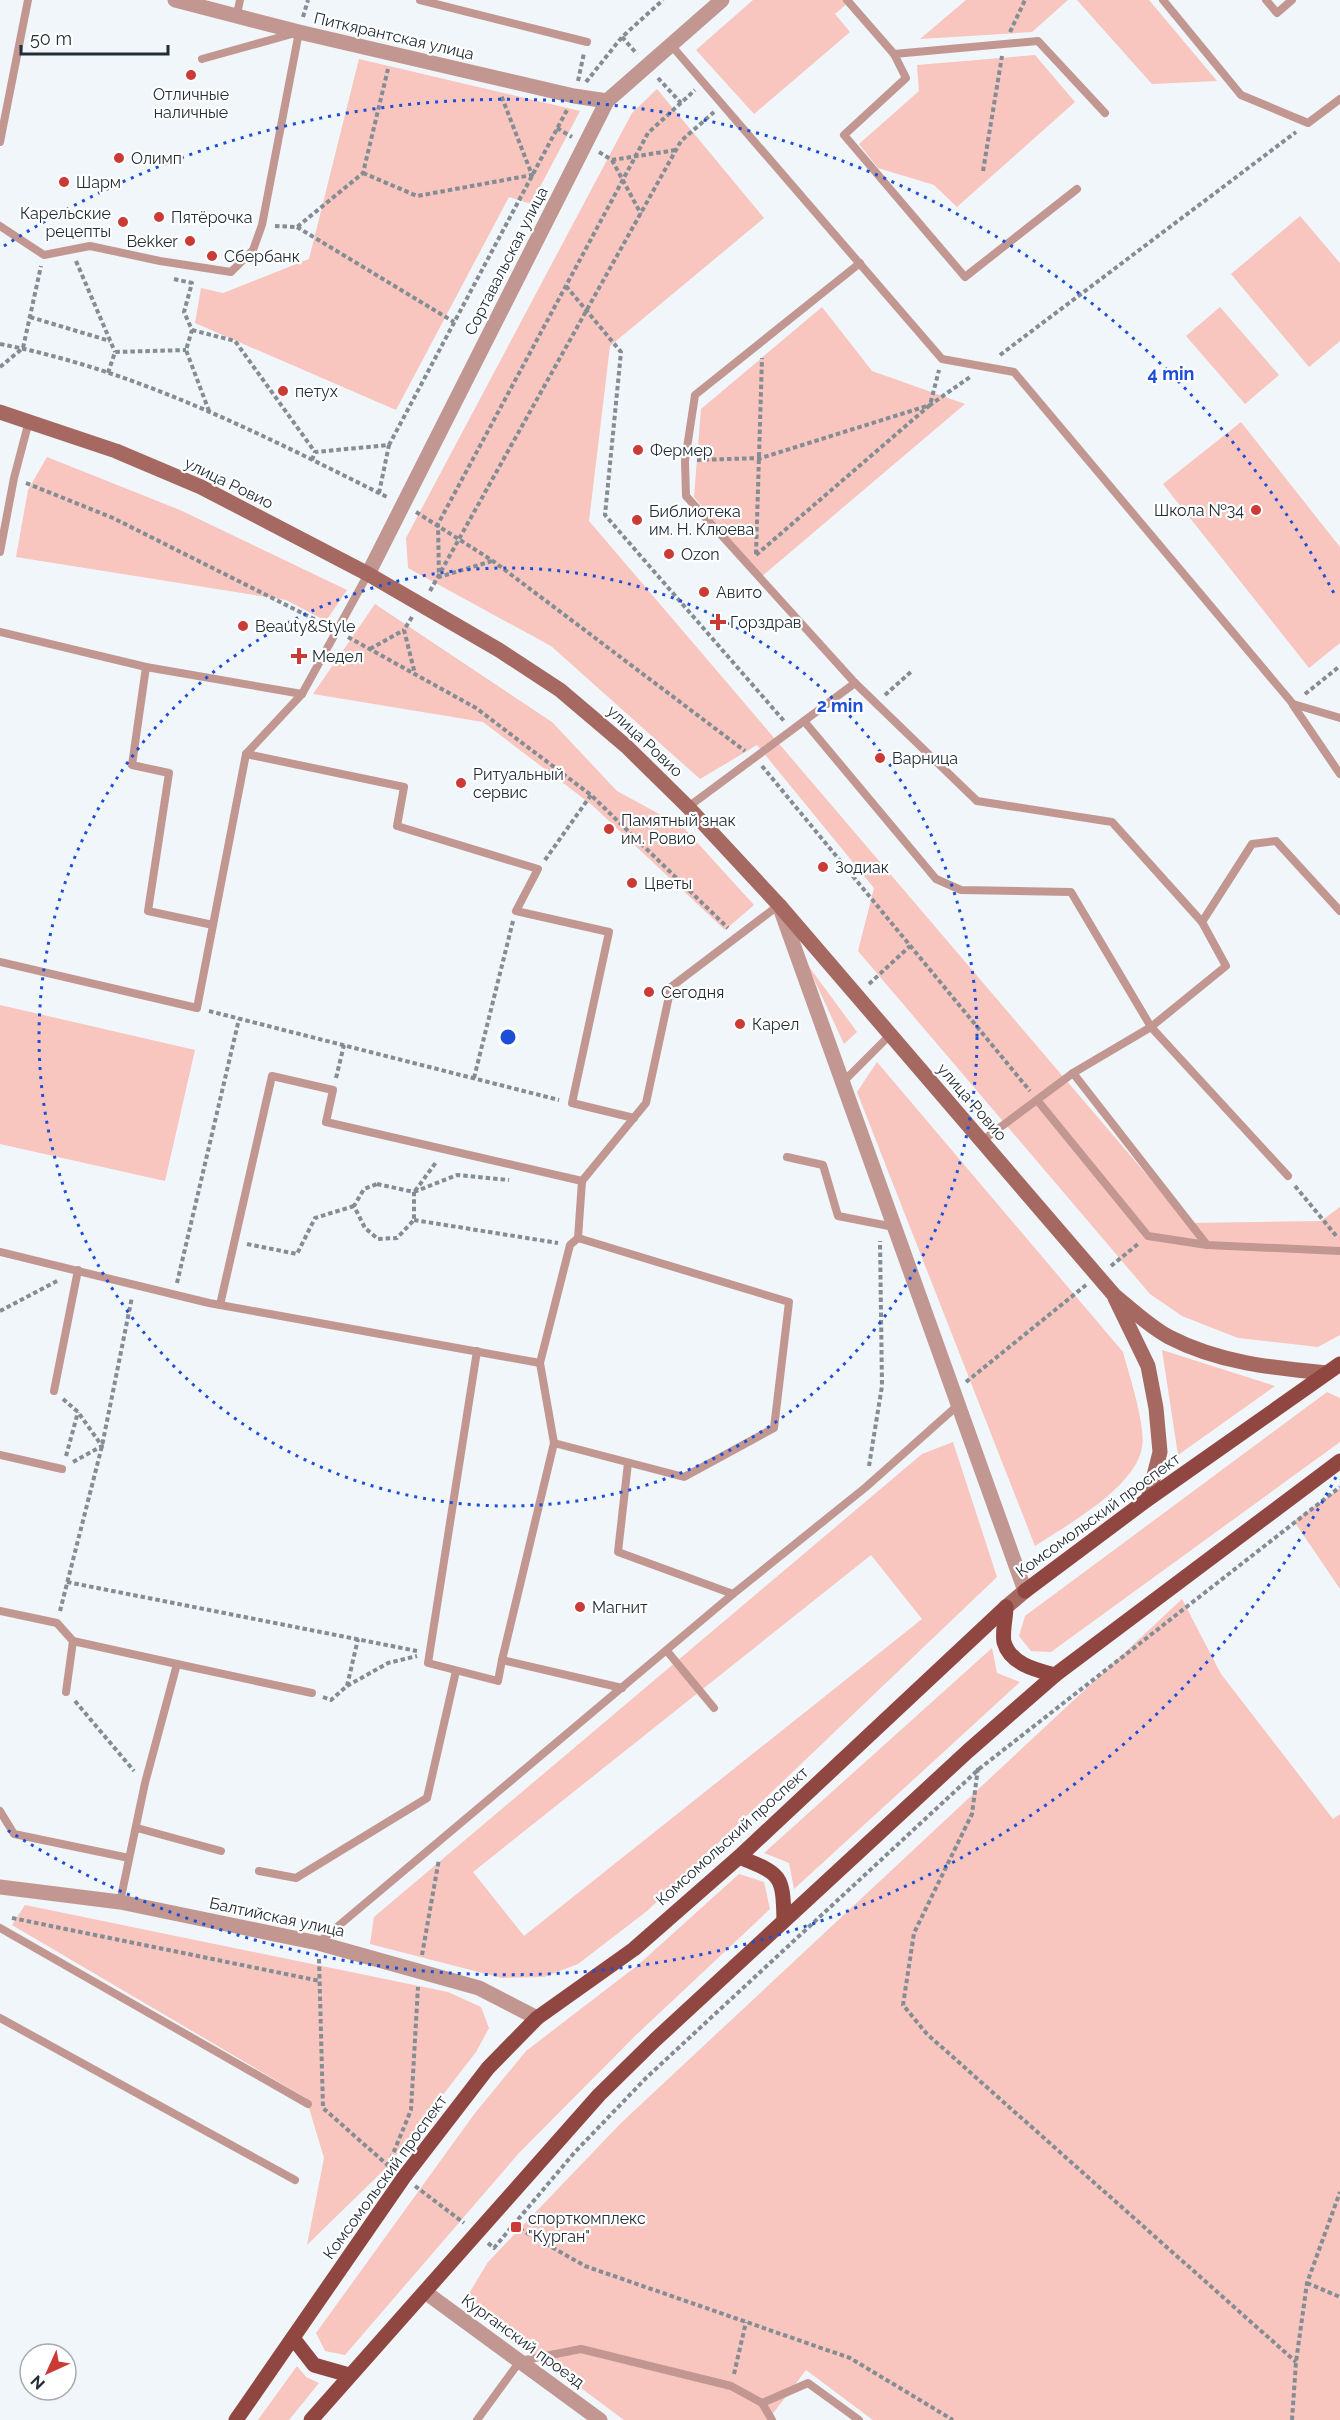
<svg xmlns="http://www.w3.org/2000/svg" width="1340" height="2420" viewBox="0 0 1340 2420" font-family="Raleway,sans-serif">
	<rect width="100%" height="100%" fill="#f0f6fa"/>
	<g fill="#f8c5bf" fill-rule="evenodd">
		<path d="M 753,0 L 851,0 L 835,14 L 850,32 L 754,114 L 696,50 Z"/>
		<path d="M 966,0 L 1068,0 L 1032,32 L 920,39 Z"/>
		<path d="M 1077,0 L 1149,0 L 1217,81 L 1152,84 Z"/>
		<path d="M 1035,55 L 1075,102 L 957,207 L 934,185 L 878,168 L 859,144 L 919,91 L 917,65 Z"/>
		<path d="M 359,59 L 580,111 L 531,204 L 509,197 L 396,410 L 195,323 L 201,288 L 223,293 L 309,259 Z"/>
		<path d="M 657,89 L 764,218 L 610,346 L 589,521 L 1188,1223 L 1321,1221 L 1340,1207 L 1340,1335 L 1318,1347 L 1238,1338 L 1182,1316 L 1150,1294 L 858,951 L 874,888 L 757,745 L 700,779 L 551,646 L 408,568 L 406,538 L 632,113 Z"/>
		<path d="M 1300,216 L 1340,263 L 1340,341 L 1309,367 L 1231,274 Z"/>
		<path d="M 822,307 L 872,371 L 965,404 L 761,577 L 694,497 L 701,409 Z"/>
		<path d="M 1220,307 L 1279,375 L 1245,404 L 1186,336 Z"/>
		<path d="M 1241,422 L 1340,547 L 1340,643 L 1309,668 L 1163,484 Z"/>
		<path d="M 47,457 L 180,510 L 347,590 L 326,621 L 286,600 L 16,557 L 28,490 Z"/>
		<path d="M 375,604 L 552,722 L 617,791 L 683,827 L 754,905 L 725,930 L 592,805 L 483,722 L 313,694 Z"/>
		<path d="M 807,964 L 857,1032 L 844,1044 Z"/>
		<path d="M 0,1005 L 195,1050 L 165,1181 L 0,1144 Z"/>
		<path d="M 877,1062 L 1123,1352 C 1129,1374 1146,1426 1142,1447 C 1136,1487 1067,1525 1035,1546 L 857,1092 Z"/>
		<path d="M 1162,1350 L 1275,1386 L 1178,1455 Z"/>
		<path d="M 1327,1392 L 1340,1398 L 1340,1442 L 1051,1652 L 1031,1651 L 1019,1636 L 1025,1616 Z"/>
		<path d="M 953,1442 L 997,1577 L 647,1911 L 578,1964 L 544,1977 L 502,1978 L 370,1944 L 374,1917 L 922,1454 ZM 871,1555 L 922,1619 L 524,1936 L 473,1872 Z"/>
		<path d="M 1340,1488 L 1340,1589 L 1294,1521 Z"/>
		<path d="M 1182,1599 L 1221,1674 L 1333,1819 L 1340,1814 L 1340,2420 L 873,2420 L 806,2370 L 768,2420 L 624,2420 L 487,2318 L 468,2295 L 488,2262 L 621,2123 Z"/>
		<path d="M 992,1648 L 997,1673 L 1020,1682 L 794,1889 L 789,1863 L 764,1853 Z"/>
		<path d="M 739,1874 L 764,1882 L 770,1909 L 635,2036 L 519,2153 L 345,2355 L 325,2351 L 316,2333 L 475,2113 L 526,2051 L 638,1965 Z"/>
		<path d="M 25,1905 L 448,1992 L 481,2007 L 489,2028 L 476,2052 L 388,2166 L 307,2245 L 324,2158 L 306,2098 L 12,1925 Z"/>
		<path d="M 297,2366 L 306,2377 L 319,2383 L 289,2420 L 258,2420 Z"/>
	</g>
	<g fill="none" stroke-linecap="round" stroke-linejoin="round">
		<g stroke="#838d93" stroke-width="4" stroke-dasharray="4.5 3" stroke-linecap="butt">
			<path d="M 303,17 L 308,0"/>
			<path d="M 1010,32 L 1025,0"/>
			<path d="M 622,37 L 637,54"/>
			<path d="M 658,78 L 681,103"/>
			<path d="M 578,81 L 584,53"/>
			<path d="M 586,82 L 622,37 L 663,0"/>
			<path d="M 557,128 L 572,137"/>
			<path d="M 599,152 L 612,160 L 676,150"/>
			<path d="M 612,160 L 641,214"/>
			<path d="M 983,171 L 1002,56"/>
			<path d="M 363,173 L 417,196 L 532,175 L 501,95"/>
			<path d="M 275,226 L 297,227 L 363,173 L 388,69"/>
			<path d="M 297,227 L 454,322"/>
			<path d="M 76,261 L 115,352"/>
			<path d="M 174,279 L 192,283 L 184,312 L 192,330 L 186,350 L 209,411"/>
			<path d="M 566,286 L 621,352 L 605,515 L 784,721"/>
			<path d="M 30,317 L 110,341"/>
			<path d="M 192,330 L 235,341 L 315,452"/>
			<path d="M 0,344 C 137,370 265,436 389,498"/>
			<path d="M 1000,355 L 1296,132"/>
			<path d="M 0,367 L 23,348 L 41,266"/>
			<path d="M 108,373 L 115,352 L 186,350"/>
			<path d="M 312,460 L 315,452 L 389,445 L 567,110"/>
			<path d="M 697,460 L 761,458 L 930,405 L 970,377"/>
			<path d="M 26,483 L 113,518 L 326,625"/>
			<path d="M 379,493 L 389,445"/>
			<path d="M 416,512 L 493,561 L 745,751"/>
			<path d="M 756,554 L 762,358"/>
			<path d="M 756,555 L 930,405 L 939,370"/>
			<path d="M 492,561 L 439,577 L 438,524 L 648,133 L 695,90"/>
			<path d="M 430,591 L 681,141 L 714,112"/>
			<path d="M 412,617 L 404,630 L 415,674"/>
			<path d="M 348,637 L 476,708 L 591,795 L 728,928"/>
			<path d="M 370,649 L 404,630"/>
			<path d="M 1305,694 L 1340,666"/>
			<path d="M 885,695 L 913,670"/>
			<path d="M 762,766 L 1030,1091"/>
			<path d="M 545,860 L 591,795"/>
			<path d="M 869,984 L 910,946"/>
			<path d="M 209,1011 L 559,1100"/>
			<path d="M 336,1078 L 344,1045"/>
			<path d="M 474,1078 L 513,921"/>
			<path d="M 377,1184 L 414,1192 L 414,1220 L 397,1238 L 378,1239 L 365,1228 L 354,1206 L 364,1189 Z"/>
			<path d="M 1295,1186 L 1338,1238"/>
			<path d="M 415,1191 L 437,1161"/>
			<path d="M 414,1192 L 457,1175 L 509,1180"/>
			<path d="M 414,1220 L 558,1243"/>
			<path d="M 247,1244 L 297,1254 L 315,1218 L 354,1206"/>
			<path d="M 1111,1266 L 1138,1244"/>
			<path d="M 177,1283 L 239,1019"/>
			<path d="M 0,1311 L 59,1280"/>
			<path d="M 966,1382 L 1086,1285"/>
			<path d="M 63,1399 L 78,1412 L 102,1446 L 73,1462"/>
			<path d="M 66,1456 L 78,1412"/>
			<path d="M 869,1466 L 882,1386 L 880,1241"/>
			<path d="M 67,1582 L 417,1651"/>
			<path d="M 60,1611 L 102,1446 L 132,1297"/>
			<path d="M 347,1686 L 388,1663 L 417,1656"/>
			<path d="M 323,1697 L 331,1700 L 347,1686 L 358,1639"/>
			<path d="M 75,1701 L 134,1771"/>
			<path d="M 978,1768 L 972,1814 L 914,1933 L 903,2005 L 927,2034 L 1296,2362"/>
			<path d="M 12,1918 L 320,1981"/>
			<path d="M 422,1955 L 439,1859"/>
			<path d="M 319,1959 L 323,2108 L 392,2169"/>
			<path d="M 388,2166 L 411,2110 L 418,1987"/>
			<path d="M 415,2186 L 464,2223"/>
			<path d="M 513,2225 L 585,2266 L 850,2358 L 953,2420"/>
			<path d="M 488,2243 L 494,2248 L 574,2153 L 646,2078 L 979,1769 L 1340,1487"/>
			<path d="M 1307,2283 L 1340,2297"/>
			<path d="M 734,2374 L 746,2322"/>
			<path d="M 1292,2420 L 1296,2362 L 1307,2283 L 1340,2192"/>
		</g>
		<g stroke="#c29791" stroke-width="8">
			<path d="M 420,0 L 587,42"/>
			<path d="M 847,0 L 894,54 L 906,78 L 844,135 L 965,277 L 1077,189"/>
			<path d="M 1163,0 L 1241,95 L 1308,123 L 1340,99"/>
			<path d="M 1266,0 L 1277,13 L 1292,0"/>
			<path d="M 237,14 L 240,0"/>
			<path d="M 671,45 L 942,359 L 1014,372 L 1293,704 L 1340,718"/>
			<path d="M 894,54 L 1038,41 L 1105,113"/>
			<path d="M 0,142 L 28,0"/>
			<path d="M 0,226 L 44,255 L 90,246 L 160,261 L 231,272 L 253,250 L 262,225 L 299,32 L 202,59"/>
			<path d="M 0,552 L 14,478 L 29,421"/>
			<path d="M 0,632 L 146,667 L 302,694"/>
			<path d="M 146,667 L 132,765 L 169,773 L 148,911 L 213,925"/>
			<path d="M 855,683 L 977,801 L 1112,822 L 1202,922"/>
			<path d="M 1293,705 L 1340,774"/>
			<path d="M 804,721 L 855,683 L 686,496 L 685,461 L 695,395 L 860,263"/>
			<path d="M 246,754 L 404,787 L 397,826 L 538,869 L 516,911 L 609,932 L 572,1103 L 634,1118"/>
			<path d="M 688,807 L 804,721 L 936,879 L 961,890 L 1071,892 L 1151,1027 L 1288,1176"/>
			<path d="M 0,962 L 197,1008 L 246,754 L 302,694 L 368,574"/>
			<path d="M 1073,1073 L 1207,1245"/>
			<path d="M 842,1083 L 890,1035"/>
			<path d="M 1037,1100 L 1148,1236 L 1207,1245 L 1340,1251"/>
			<path d="M 982,1141 L 1073,1073 L 1151,1027 L 1226,966 L 1202,922 L 1252,844 L 1276,841 L 1340,911"/>
			<path d="M 787,1157 L 823,1165 L 838,1216 L 894,1227"/>
			<path d="M 0,1252 L 209,1303 L 540,1363"/>
			<path d="M 220,1305 L 272,1076 L 333,1090 L 326,1122 L 582,1181"/>
			<path d="M 477,1351 L 428,1663 L 498,1681 L 502,1660"/>
			<path d="M 54,1391 L 78,1270"/>
			<path d="M 554,1443 L 540,1363 L 570,1245 L 578,1238"/>
			<path d="M 0,1455 L 62,1469"/>
			<path d="M 628,1463 L 618,1552 L 733,1594"/>
			<path d="M 0,1611 L 57,1623 L 73,1641 L 177,1664 L 145,1783 L 120,1902"/>
			<path d="M 667,1651 L 714,1708"/>
			<path d="M 177,1664 L 312,1693"/>
			<path d="M 622,1688 L 502,1660 L 554,1443 L 684,1477 L 774,1428 L 789,1302 L 578,1238 L 582,1181 L 646,1103 L 671,987 L 779,905"/>
			<path d="M 66,1692 L 73,1641"/>
			<path d="M 0,1811 L 14,1834 L 129,1858"/>
			<path d="M 137,1828 L 221,1851"/>
			<path d="M 259,1871 L 296,1878 L 427,1798 L 456,1671"/>
			<path d="M 0,1928 L 308,2104"/>
			<path d="M 318,1943 L 733,1594 L 866,1487 L 957,1406"/>
			<path d="M 0,2018 L 295,2180"/>
			<path d="M 762,2403 L 808,2383 L 859,2420"/>
			<path d="M 477,2420 L 520,2361 L 581,2349 L 731,2386 L 762,2403 L 772,2420"/>
		</g>
		<g stroke="#c29791" stroke-width="15">
			<path d="M 175,0 L 299,32 L 574,96 L 607,101"/>
			<path d="M 368,574 L 607,101 L 722,0"/>
			<path d="M 779,905 L 1025,1591"/>
			<path d="M 0,1887 L 120,1902 L 318,1943 L 479,1988 L 537,2018"/>
			<path d="M 425,2292 L 600,2420"/>
		</g>
		<g stroke="#a66962" stroke-width="15">
			<path d="M 0,412 L 116,451 L 201,487 L 368,574 L 499,650 L 560,690 L 626,746 L 688,807 L 779,905 L 1114,1295 C 1131,1309 1150,1327 1169,1337 C 1219,1363 1273,1368 1327,1373"/>
			<path d="M 1115,1298 L 1148,1366 L 1156,1408 L 1160,1452 L 1148,1499"/>
			<path d="M 1006,1607 L 1025,1591"/>
		</g>
		<g stroke="#914741" stroke-width="15">
			<path d="M 1025,1591 L 1148,1499 L 1340,1364"/>
			<path d="M 1006,1607 C 1006,1617 1002,1632 1004,1642 C 1010,1664 1036,1670 1055,1675"/>
			<path d="M 739,1857 C 781,1874 783,1874 784,1920"/>
			<path d="M 293,2338 L 314,2365 L 349,2375"/>
			<path d="M 236,2420 L 404,2177 L 488,2068 L 537,2018 L 634,1949 L 739,1857 L 1006,1607"/>
			<path d="M 311,2420 L 599,2095 L 655,2040 L 968,1751 L 1055,1675 L 1340,1461"/>
		</g>
	</g>
	<g fill="none" stroke="#1d4ed8" stroke-width="3" stroke-dasharray="3 6">
		<circle cx="508" cy="1037" r="469"/>
		<path d="M1336 1477A938 938 0 0 1 4 1828M4 246A938 938 0 0 1 1336 597"/>
	</g>
	<g fill="#ca3b36" stroke="#fff" stroke-width="2">
		<circle cx="191" cy="75" r="6"/>
		<circle cx="119" cy="158" r="6"/>
		<circle cx="64" cy="182" r="6"/>
		<circle cx="159" cy="217" r="6"/>
		<circle cx="123" cy="222" r="6"/>
		<circle cx="190" cy="241" r="6"/>
		<circle cx="212" cy="256" r="6"/>
		<circle cx="283" cy="391" r="6"/>
		<circle cx="638" cy="450" r="6"/>
		<circle cx="1256" cy="510" r="6"/>
		<circle cx="637" cy="520" r="6"/>
		<circle cx="669" cy="554" r="6"/>
		<circle cx="704" cy="592" r="6"/>
		<path d="M715 613h6v6h6v6h-6v6h-6v-6h-6v-6h6z"/>
		<circle cx="243" cy="626" r="6"/>
		<path d="M296 647h6v6h6v6h-6v6h-6v-6h-6v-6h6z"/>
		<circle cx="880" cy="758" r="6"/>
		<circle cx="461" cy="783" r="6"/>
		<circle cx="609" cy="829" r="6"/>
		<circle cx="823" cy="867" r="6"/>
		<circle cx="632" cy="883" r="6"/>
		<circle cx="649" cy="992" r="6"/>
		<circle cx="740" cy="1024" r="6"/>
		<circle cx="580" cy="1607" r="6"/>
		<rect x="510" y="2221" width="12" height="12" rx="3"/>
	</g>
	<g text-anchor="middle" dominant-baseline="central" stroke-width="4.5" stroke-linejoin="round" paint-order="stroke">
		<g font-size="16" fill="#222e36" stroke="#fff">
			<text transform="translate(394 36) rotate(13)">Питкярантская улица</text>
			<text transform="translate(506 261) rotate(-63)">Сортавальская улица</text>
			<text transform="translate(229 483) rotate(26)">улица Ровио</text>
			<text transform="translate(645 741) rotate(43)">улица Ровио</text>
			<text transform="translate(972 1102) rotate(49)">улица Ровио</text>
			<text transform="translate(1098 1515) rotate(-36)">Комсомольский проспект</text>
			<text transform="translate(732 1836) rotate(-42)">Комсомольский проспект</text>
			<text transform="translate(277 1917) rotate(12)">Балтийская улица</text>
			<text transform="translate(385 2177) rotate(-54)">Комсомольский проспект</text>
			<text transform="translate(523 2341) rotate(36)">Курганский проезд</text>
		</g>
		<g font-size="16" fill="#222e36" stroke="#fff" text-anchor="start">
			<text x="191" y="94" text-anchor="middle">Отличные<tspan x="191" dy="18">наличные</tspan></text>
			<text x="131" y="158">Олимп</text>
			<text x="76" y="182">Шарм</text>
			<text x="111" y="213" text-anchor="end">Карельские<tspan x="111" dy="18">рецепты</tspan></text>
			<text x="171" y="217">Пятёрочка</text>
			<text x="178" y="241" text-anchor="end">Bekker</text>
			<text x="224" y="256">Сбербанк</text>
			<text x="295" y="391">петух</text>
			<text x="650" y="450">Фермер</text>
			<text x="1244" y="510" text-anchor="end">Школа №34</text>
			<text x="649" y="511">Библиотека<tspan x="649" dy="18">им. Н. Клюева</tspan></text>
			<text x="681" y="554">Ozon</text>
			<text x="716" y="592">Авито</text>
			<text x="730" y="622">Горздрав</text>
			<text x="255" y="626">Beauty&amp;Style</text>
			<text x="312" y="656">Медел</text>
			<text x="892" y="758">Варница</text>
			<text x="473" y="774">Ритуальный<tspan x="473" dy="18">сервис</tspan></text>
			<text x="621" y="820">Памятный знак<tspan x="621" dy="18">им. Ровио</tspan></text>
			<text x="835" y="867">Зодиак</text>
			<text x="644" y="883">Цветы</text>
			<text x="661" y="992">Сегодня</text>
			<text x="752" y="1024">Карел</text>
			<text x="592" y="1607">Магнит</text>
			<text x="528" y="2218">спорткомплекс<tspan x="528" dy="18">"Курган"</tspan></text>
		</g>
	</g>
	<circle cx="508" cy="1037" r="9" fill="#1d4ed8" stroke="#fff" stroke-width="3"/>
	<g font-size="18" text-anchor="middle" font-weight="bold" fill="#1d4ed8" stroke="#fff" stroke-width="4.5" stroke-linejoin="round" paint-order="stroke">
		<text x="1171" y="380">4 min</text>
		<text x="840" y="712">2 min</text>
	</g>
	<g transform="translate(48 2372) rotate(225)"><circle r="28" fill="#ffffff" stroke="#a7abaf" stroke-width="1.5"/>
	<path d="M0-4.5L10 22L0 15L-10 22Z" fill="#ca3b36"/>
	<text y="-9" font-size="16" font-weight="bold" text-anchor="middle" fill="#222e36">N</text>
	</g>
	<path d="M21 45v9h147v-9" fill="none" stroke="#222e36" stroke-width="3"/>
	<text x="30" y="45" font-size="18" fill="#222e36" stroke="#ffffff" stroke-width="4.5" paint-order="stroke">50 m</text>
</svg>
